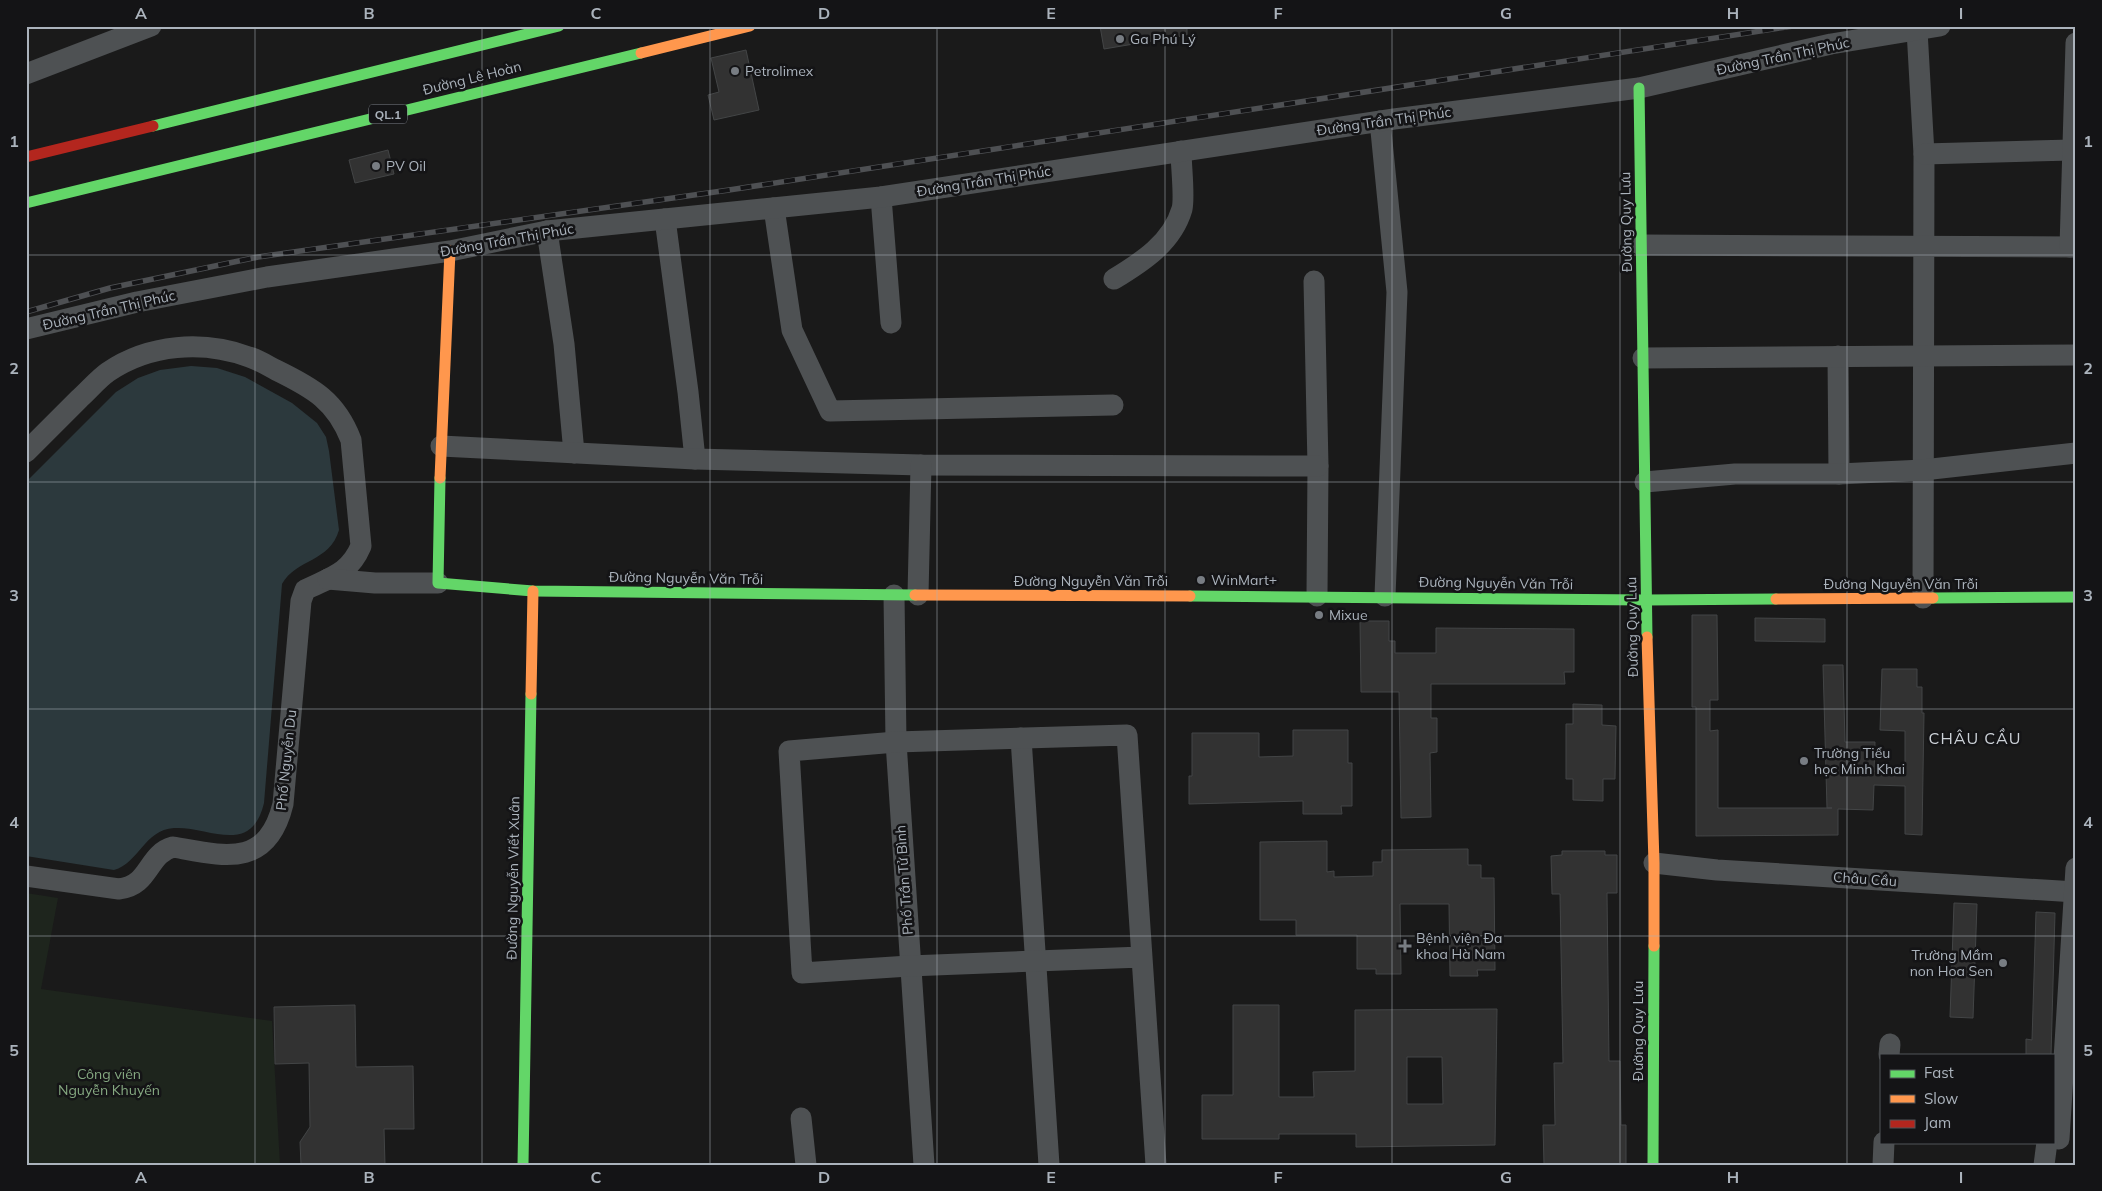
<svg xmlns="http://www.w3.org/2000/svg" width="2102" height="1191" viewBox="0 0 2102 1191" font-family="Mulish,sans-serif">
	<rect width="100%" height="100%" fill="#1a1a1a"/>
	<path fill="#1e251d" d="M 26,893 L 58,898 L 41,989 L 272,1021 L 280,1165 L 26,1165 Z"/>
	<path fill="#2c393d" d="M 191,366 L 217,368 L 245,377 L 292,403 L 317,423 L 326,437 L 329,451 L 339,530 C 330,562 296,559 282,584 L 264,803 C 251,857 209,826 174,828 C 144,830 139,863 114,870 L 26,856 L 26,482 L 116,392 L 138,378 L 160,370 Z"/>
	<g fill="#323232" stroke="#434546" fill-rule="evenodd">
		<path d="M 1100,26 L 1187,26 L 1187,35 L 1104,49 Z"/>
		<path d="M 746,50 L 759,110 L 714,120 L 708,95 L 719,92 L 711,58 Z"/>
		<path d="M 388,150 L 394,174 L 355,183 L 349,160 Z"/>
		<path d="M 1692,615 L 1717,615 L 1718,700 L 1710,700 L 1710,731 L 1718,730 L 1718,808 L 1832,808 L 1827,808 L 1823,665 L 1843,665 L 1845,742 L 1875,742 L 1874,771 L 1905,772 L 1905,731 L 1880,730 L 1882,669 L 1917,669 L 1917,687 L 1922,687 L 1922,713 L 1924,713 L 1922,835 L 1905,834 L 1905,786 L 1874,785 L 1873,810 L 1838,809 L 1838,835 L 1696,836 L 1696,707 L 1692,707 Z"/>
		<path d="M 1755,618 L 1825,619 L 1825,642 L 1755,641 Z"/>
		<path d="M 1360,621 L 1389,621 L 1389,641 L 1395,641 L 1395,653 L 1436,653 L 1436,628 L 1574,629 L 1574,672 L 1564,672 L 1565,684 L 1431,684 L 1431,718 L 1437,718 L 1437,752 L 1430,753 L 1431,817 L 1401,818 L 1399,692 L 1361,692 Z"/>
		<path d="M 1573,704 L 1602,705 L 1602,725 L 1616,726 L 1615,779 L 1603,779 L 1603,801 L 1573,800 L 1573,779 L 1566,779 L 1566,724 L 1573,724 Z"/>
		<path d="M 1293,730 L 1348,730 L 1348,763 L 1352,763 L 1352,806 L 1341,806 L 1342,814 L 1303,814 L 1303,801 L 1189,804 L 1189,776 L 1192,776 L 1192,733 L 1259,733 L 1259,757 L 1293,756 Z"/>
		<path d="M 1327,841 L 1327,872 L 1334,871 L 1334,877 L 1373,876 L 1373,862 L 1382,862 L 1382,850 L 1468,849 L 1468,865 L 1481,865 L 1481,878 L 1494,878 L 1495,970 L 1477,970 L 1478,976 L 1450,976 L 1449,904 L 1400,904 L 1401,974 L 1376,974 L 1376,969 L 1357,969 L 1357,935 L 1296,935 L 1296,920 L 1260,920 L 1260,842 Z"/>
		<path d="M 1562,851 L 1605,851 L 1605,855 L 1617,855 L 1617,893 L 1607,893 L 1609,1061 L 1620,1061 L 1621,1125 L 1626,1125 L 1626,1165 L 1544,1165 L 1543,1125 L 1555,1125 L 1554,1063 L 1563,1063 L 1560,894 L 1552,894 L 1551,856 L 1562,855 Z"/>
		<path d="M 1954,903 L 1977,904 L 1973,1018 L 1950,1017 Z"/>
		<path d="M 2036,912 L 2055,913 L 2051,1055 L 2026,1055 L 2026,1039 L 2032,1040 Z"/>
		<path d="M 355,1005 L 356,1067 L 413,1066 L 414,1129 L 384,1129 L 385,1165 L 301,1165 L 300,1142 L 310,1127 L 309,1063 L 275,1064 L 274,1007 Z"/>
		<path d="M 1233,1005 L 1279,1005 L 1279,1097 L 1314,1097 L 1313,1072 L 1355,1071 L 1355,1010 L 1497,1009 L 1495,1145 L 1356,1147 L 1356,1134 L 1279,1134 L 1279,1139 L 1202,1139 L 1202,1095 L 1233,1095 ZM 1407,1057 L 1442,1057 L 1443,1104 L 1407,1104 Z"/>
	</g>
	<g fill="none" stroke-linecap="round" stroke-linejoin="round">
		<g stroke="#4e5153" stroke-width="21">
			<path d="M 1917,30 L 1924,154 L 1923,598"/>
			<path d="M 26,74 L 151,26"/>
			<path d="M 1380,121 L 1397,292 L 1385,596"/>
			<path d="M 1924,154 L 2072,150"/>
			<path d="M 881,197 L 891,323"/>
			<path d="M 774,208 L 792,330 L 830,411 L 1113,405"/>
			<path d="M 665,219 L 688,392 L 695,459"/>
			<path d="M 547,231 L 564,344 L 574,453"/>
			<path d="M 1641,245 L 2076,247"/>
			<path d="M 2070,247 L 2076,43"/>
			<path d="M 1114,279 C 1142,262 1172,243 1182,209 C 1185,198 1181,165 1181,151"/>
			<path d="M 1314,281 L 1318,466 L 1317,596"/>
			<path d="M 26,329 L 137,302 L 267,277 L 450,251 L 547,231 L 881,197 L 1394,119 L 1639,88 L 1831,44 L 1940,26"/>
			<path d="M 1838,356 L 1839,474"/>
			<path d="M 1643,358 L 2076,355"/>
			<path d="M 441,446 L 695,459 L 921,465 L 1318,466"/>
			<path d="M 26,452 C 44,434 62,416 80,398 C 89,390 98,379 108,372 C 149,344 203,340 249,357 C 259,360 268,366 276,370 C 313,388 336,401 351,440 L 361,546 C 349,574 331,577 305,590 L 301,601 L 283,804 C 267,869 224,856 173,847 C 147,854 150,886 119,889 L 26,876"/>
			<path d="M 1645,482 L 1735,474 L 1839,474 L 1923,470 L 2076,453"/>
			<path d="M 328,579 L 375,583 L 438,583"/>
			<path d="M 894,595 L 896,742 L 924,1165"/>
			<path d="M 918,595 L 921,465"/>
			<path d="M 1021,738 L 1049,1165"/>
			<path d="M 1654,863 L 1717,870 L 2076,892"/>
			<path d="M 1142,957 L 909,966 L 802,973 L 789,751 L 896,742 L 1127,735 L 1156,1165"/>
			<path d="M 1889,1055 L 1890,1044"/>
			<path d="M 801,1118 L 806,1165"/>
			<path d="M 2059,1139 L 2076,868"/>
			<path d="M 1883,1165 L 1884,1142"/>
			<path d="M 2044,1165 L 2047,1142"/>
		</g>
		<g stroke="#63d668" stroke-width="11">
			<path d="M 1639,88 L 1647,637"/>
			<path d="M 153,126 L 559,26"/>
			<path d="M 26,203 L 641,53"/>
			<path d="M 440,478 L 438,583 L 533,591 L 915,595"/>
			<path d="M 1190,596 L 1646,600 L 1776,599"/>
			<path d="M 1933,598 L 2076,597"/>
			<path d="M 523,1165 L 531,694"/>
			<path d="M 1653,1165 L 1654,946"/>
		</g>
		<g stroke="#ff974d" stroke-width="11">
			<path d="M 641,53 L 750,26"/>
			<path d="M 440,478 L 450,251"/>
			<path d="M 915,595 L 1190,596"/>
			<path d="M 1776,599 L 1933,598"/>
			<path d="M 1647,637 L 1654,863 L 1654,946"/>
			<path d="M 531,694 L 533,591"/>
		</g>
		<path stroke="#b3261e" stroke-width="11" d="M 26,157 L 153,126"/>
		<g stroke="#4e5053" stroke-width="5.5">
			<path id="rail" d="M 26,312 L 110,288 L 258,257 L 729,190 L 1793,26"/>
		</g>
		<use href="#rail" stroke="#141416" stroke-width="4" stroke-dasharray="11" stroke-linecap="butt"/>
	</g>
	<path fill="none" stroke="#abb3bc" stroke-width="1" stroke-opacity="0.55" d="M 255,26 L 255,1165M 482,26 L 482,1165M 710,26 L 710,1165M 937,26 L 937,1165M 1165,26 L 1165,1165M 1392,26 L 1392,1165M 1620,26 L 1620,1165M 1847,26 L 1847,1165M 26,255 L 2076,255M 26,482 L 2076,482M 26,709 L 2076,709M 26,936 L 2076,936"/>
	<g fill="#787d83" stroke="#141416" stroke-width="2">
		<circle cx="1120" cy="39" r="5"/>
		<circle cx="735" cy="71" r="5"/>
		<circle cx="376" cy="166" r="5"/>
		<circle cx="1201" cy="580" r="5"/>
		<circle cx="1319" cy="615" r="5"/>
		<circle cx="1804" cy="761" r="5"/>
		<path d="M1402.5 938.5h5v5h5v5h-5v5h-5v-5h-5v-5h5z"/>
		<circle cx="2003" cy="963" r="5"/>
	</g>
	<g text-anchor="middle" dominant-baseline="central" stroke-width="5" stroke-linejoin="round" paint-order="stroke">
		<rect fill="#141416" stroke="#7e838a" stroke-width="1" x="369" y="104.5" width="38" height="19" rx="4"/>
		<g font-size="12" font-weight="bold" fill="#abb3bc">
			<text x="388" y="114">QL.1</text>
		</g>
		<g font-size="14" fill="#abb3bc" stroke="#141416" text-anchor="start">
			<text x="1130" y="39">Ga Phú Lý</text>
			<text x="745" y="71">Petrolimex</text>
			<text x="386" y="166">PV Oil</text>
			<text x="1211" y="580">WinMart+</text>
			<text x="1329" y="615">Mixue</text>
			<text x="1814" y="753">Trường Tiểu<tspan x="1814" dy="16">học Minh Khai</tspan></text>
			<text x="1416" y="938">Bệnh viện Đa<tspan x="1416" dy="16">khoa Hà Nam</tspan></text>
			<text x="1993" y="955" text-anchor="end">Trường Mầm<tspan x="1993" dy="16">non Hoa Sen</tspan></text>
		</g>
		<g font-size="14" fill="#abb3bc" stroke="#141416">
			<text transform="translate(1783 56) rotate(-12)">Đường Trần Thị Phúc</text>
			<text transform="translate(472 78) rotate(-14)">Đường Lê Hoàn</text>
			<text transform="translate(1384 121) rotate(-8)">Đường Trần Thị Phúc</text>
			<text transform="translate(984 181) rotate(-9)">Đường Trần Thị Phúc</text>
			<text transform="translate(1626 222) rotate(-91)">Đường Quy Lưu</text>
			<text transform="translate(507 240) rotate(-10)">Đường Trần Thị Phúc</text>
			<text transform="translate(109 310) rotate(-13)">Đường Trần Thị Phúc</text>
			<text transform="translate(686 578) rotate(1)">Đường Nguyễn Văn Trỗi</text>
			<text x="1091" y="581">Đường Nguyễn Văn Trỗi</text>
			<text transform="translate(1496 583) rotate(1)">Đường Nguyễn Văn Trỗi</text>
			<text x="1901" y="584">Đường Nguyễn Văn Trỗi</text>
			<text transform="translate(1632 627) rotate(-91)">Đường Quy Lưu</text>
			<text transform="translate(286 760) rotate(-84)">Phố Nguyễn Du</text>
			<text transform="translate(513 878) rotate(-89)">Đường Nguyễn Viết Xuân</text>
			<text transform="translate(1865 879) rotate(4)">Châu Cầu</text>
			<text transform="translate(904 880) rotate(-94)">Phố Trần Tử Bình</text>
			<text transform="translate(1638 1031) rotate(-90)">Đường Quy Lưu</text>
		</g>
		<g font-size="14" fill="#85a881" stroke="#141416">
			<text x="109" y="1074">Công viên<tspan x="109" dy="16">Nguyễn Khuyến</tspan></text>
		</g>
		<g font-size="16" letter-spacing="1" fill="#ccd1d7" stroke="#141416">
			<text x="1975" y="738">CHÂU CẦU</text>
		</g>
	</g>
	<rect width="2102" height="1191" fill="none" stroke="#141416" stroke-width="55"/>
	<rect x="1880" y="1054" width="175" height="90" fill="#141416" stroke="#505458"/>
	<rect x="1890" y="1070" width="25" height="8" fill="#63d668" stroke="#505458"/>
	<text x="1924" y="1078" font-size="15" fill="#abb3bc">Fast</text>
	<rect x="1890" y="1095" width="25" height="8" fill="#ff974d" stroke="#505458"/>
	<text x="1924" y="1104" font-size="15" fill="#abb3bc">Slow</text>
	<rect x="1890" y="1120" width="25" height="8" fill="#b3261e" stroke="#505458"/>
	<text x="1924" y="1128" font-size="15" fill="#abb3bc">Jam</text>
	<rect x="28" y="28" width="2046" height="1136" fill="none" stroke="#abb3bc" stroke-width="2"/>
	<g font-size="16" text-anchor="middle" font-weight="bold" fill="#abb3bc">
		<text x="141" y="19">A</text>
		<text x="369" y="19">B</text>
		<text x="596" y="19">C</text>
		<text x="824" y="19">D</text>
		<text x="1051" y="19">E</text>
		<text x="1278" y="19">F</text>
		<text x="1506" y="19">G</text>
		<text x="1733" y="19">H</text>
		<text x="1961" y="19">I</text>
		<text x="14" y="147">1</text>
		<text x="2088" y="147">1</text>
		<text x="14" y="374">2</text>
		<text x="2088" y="374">2</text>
		<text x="14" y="601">3</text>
		<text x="2088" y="601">3</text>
		<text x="14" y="828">4</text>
		<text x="2088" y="828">4</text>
		<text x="14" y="1056">5</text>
		<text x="2088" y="1056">5</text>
		<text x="141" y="1183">A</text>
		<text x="369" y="1183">B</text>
		<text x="596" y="1183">C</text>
		<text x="824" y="1183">D</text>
		<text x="1051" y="1183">E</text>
		<text x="1278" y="1183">F</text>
		<text x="1506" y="1183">G</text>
		<text x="1733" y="1183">H</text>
		<text x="1961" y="1183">I</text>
	</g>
</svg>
